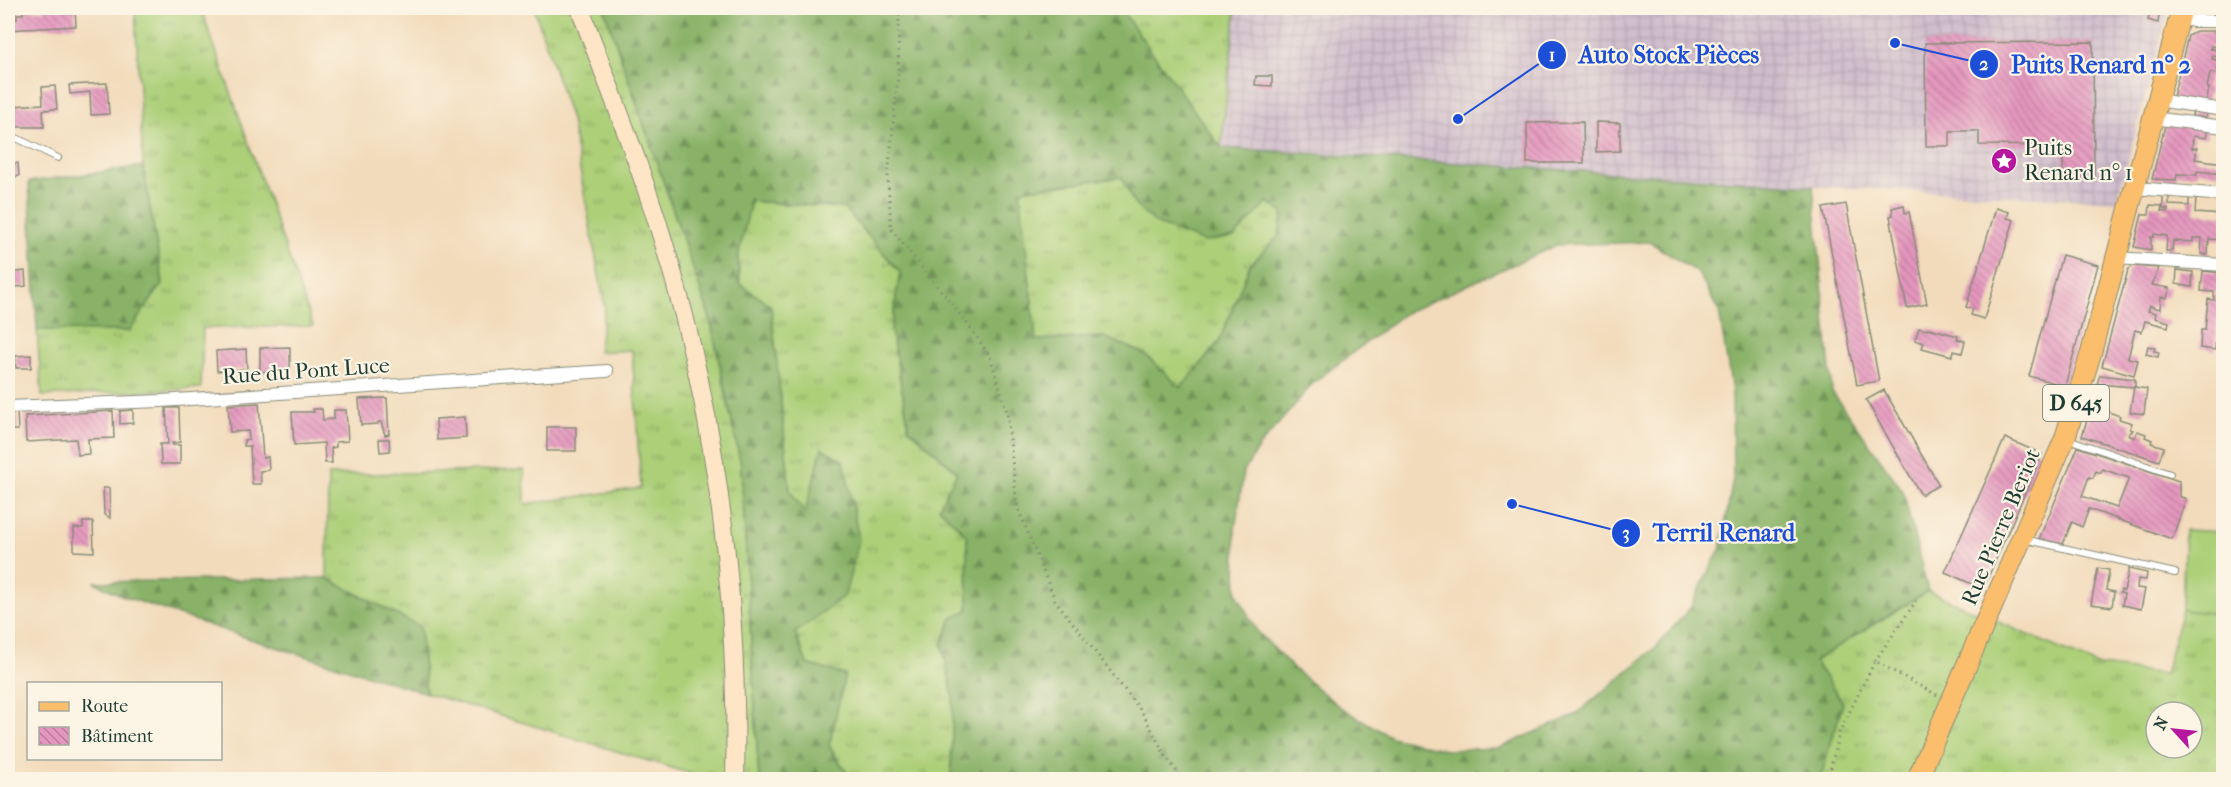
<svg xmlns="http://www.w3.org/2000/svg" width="2231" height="787" viewBox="0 0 2231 787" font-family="'IM FELL French Canon',serif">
	<defs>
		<pattern id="industrial-grid" width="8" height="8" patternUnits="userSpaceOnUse" patternTransform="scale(1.5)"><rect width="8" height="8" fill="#d0bdcc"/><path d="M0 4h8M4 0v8" fill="none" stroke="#b2a3b0"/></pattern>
		<pattern id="grass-tufts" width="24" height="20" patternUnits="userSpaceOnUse" patternTransform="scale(1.5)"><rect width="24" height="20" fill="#accf78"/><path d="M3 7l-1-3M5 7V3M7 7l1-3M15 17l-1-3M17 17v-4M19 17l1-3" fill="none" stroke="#8ba963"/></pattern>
		<pattern id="forest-firs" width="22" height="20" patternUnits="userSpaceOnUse" patternTransform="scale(1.5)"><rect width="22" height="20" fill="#89b268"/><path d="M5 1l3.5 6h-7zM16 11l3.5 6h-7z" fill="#6f9256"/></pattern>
		<pattern id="building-back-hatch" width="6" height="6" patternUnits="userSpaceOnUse" patternTransform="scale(1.5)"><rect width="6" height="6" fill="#e596be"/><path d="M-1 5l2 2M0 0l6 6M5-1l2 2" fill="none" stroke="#b97c9b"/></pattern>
	</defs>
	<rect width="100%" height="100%" fill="#fcf5e5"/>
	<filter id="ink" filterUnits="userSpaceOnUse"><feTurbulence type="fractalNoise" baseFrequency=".0167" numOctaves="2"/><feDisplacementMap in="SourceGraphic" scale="12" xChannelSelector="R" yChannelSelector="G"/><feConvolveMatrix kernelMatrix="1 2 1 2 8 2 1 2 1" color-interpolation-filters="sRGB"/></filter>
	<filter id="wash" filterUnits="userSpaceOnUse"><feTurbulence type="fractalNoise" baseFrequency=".008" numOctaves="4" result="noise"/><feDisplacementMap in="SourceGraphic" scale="24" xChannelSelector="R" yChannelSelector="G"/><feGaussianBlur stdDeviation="1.35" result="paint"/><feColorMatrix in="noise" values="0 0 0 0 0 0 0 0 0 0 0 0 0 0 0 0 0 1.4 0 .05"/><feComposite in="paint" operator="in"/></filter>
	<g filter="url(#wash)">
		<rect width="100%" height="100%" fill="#f2dbbb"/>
		<path fill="url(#industrial-grid)" d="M 1236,8 L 2169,8 L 2117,201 L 1813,186 L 1221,148 Z"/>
		<g fill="url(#grass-tufts)" stroke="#668656" stroke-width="1.5" fill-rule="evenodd">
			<path d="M 135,8 L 201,8 L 313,326 L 203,328 L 201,388 L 42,396 L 37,330 L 129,331 L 163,283 L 143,166 Z"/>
			<path d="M 534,8 L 604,8 L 710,318 L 741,465 L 759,779 L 708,779 L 426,693 L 420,627 L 327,578 L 328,475 L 524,470 L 525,504 L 641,488 L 632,350 L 598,352 L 605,308 L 571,120 Z"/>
			<path d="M 1120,8 L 1236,8 L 1221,148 Z"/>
			<path d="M 1122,177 L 1134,204 L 1234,237 L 1268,202 L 1283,213 L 1279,236 L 1250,265 L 1219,342 L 1181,388 L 1143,353 L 1104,337 L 1036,340 L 1019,190 Z"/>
			<path d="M 750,201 L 844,208 L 900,272 L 891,330 L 909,428 L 957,472 L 939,507 L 967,536 L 968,610 L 942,644 L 953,696 L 951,775 L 958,779 L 851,779 L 829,746 L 844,676 L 807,664 L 795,633 L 805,514 L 790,491 L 771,306 L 740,284 L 738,257 Z"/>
			<path d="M 1928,591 L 2099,666 L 2165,674 L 2182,610 L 2223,614 L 2223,779 L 1820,779 L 1843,703 L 1814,661 ZM 2156,712 L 2192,712 L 2192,748 L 2156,748 Z"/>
		</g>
		<g fill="url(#forest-firs)" stroke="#54784e" stroke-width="1.5" fill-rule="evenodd">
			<path d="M 604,8 L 1120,8 L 1221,148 L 1813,186 L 1832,392 L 1903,491 L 1928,591 L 1814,661 L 1843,703 L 1820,779 L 958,779 L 951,775 L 953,696 L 942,644 L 952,618 L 968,610 L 967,536 L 939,507 L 957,472 L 909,428 L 891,330 L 900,272 L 844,208 L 751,201 L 738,257 L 739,283 L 771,306 L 790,491 L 805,513 L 822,448 L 844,461 L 859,540 L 845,595 L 795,633 L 807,664 L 845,675 L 829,746 L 851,779 L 759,779 L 741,465 L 710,318 ZM 1122,177 L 1134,204 L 1155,223 L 1204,242 L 1234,237 L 1268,202 L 1283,213 L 1279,236 L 1250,265 L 1219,342 L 1181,388 L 1143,353 L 1104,337 L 1036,340 L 1020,190 ZM 1650,242 L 1698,273 L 1719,312 L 1732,391 L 1733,479 L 1721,547 L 1690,608 L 1655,648 L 1575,715 L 1499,748 L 1446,750 L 1391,737 L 1340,707 L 1294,669 L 1257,631 L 1237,594 L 1235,529 L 1244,471 L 1258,448 L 1313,383 L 1405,313 L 1557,245 Z"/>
			<path d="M 143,166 L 163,283 L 129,331 L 37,330 L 29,182 Z"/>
			<path d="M 327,578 L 420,627 L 426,693 L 250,639 L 123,596 L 94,582 Z"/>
		</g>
		<path fill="#accf78" stroke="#668656" stroke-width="1.5" d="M 2185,530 L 2223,532 L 2223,614 L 2182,610 Z"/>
		<g id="blocks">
			<g fill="url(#building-back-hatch)" fill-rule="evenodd">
				<path d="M 44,8 L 75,8 L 76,26 L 8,30 L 8,20 L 17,19 L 17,14 L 23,14 L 23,9 L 44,10 Z"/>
				<path d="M 2151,8 L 2168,8 L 2167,13 L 2150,11 Z"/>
				<path d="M 2150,13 L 2159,15 L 2158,23 L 2148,20 Z"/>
				<path d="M 2196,31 L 2223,31 L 2223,47 L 2211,46 L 2210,49 L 2223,50 L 2223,56 L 2213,55 L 2212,59 L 2220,61 L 2217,74 L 2210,73 L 2207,88 L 2209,88 L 2206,105 L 2172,101 L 2188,36 Z"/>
				<path d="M 2093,42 L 2094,174 L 2063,174 L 2063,146 L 1979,145 L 1979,131 L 1950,131 L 1950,146 L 1926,146 L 1925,43 Z"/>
				<path d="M 1256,76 L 1272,76 L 1272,86 L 1255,85 Z"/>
				<path d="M 107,83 L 109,114 L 91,115 L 90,92 L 70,94 L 69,85 Z"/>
				<path d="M 55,86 L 57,109 L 43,110 L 44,127 L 14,127 L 13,106 L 43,104 L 42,87 Z"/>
				<path d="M 2193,107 L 2207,109 L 2206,118 L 2192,116 Z"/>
				<path d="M 1583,122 L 1584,163 L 1527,163 L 1527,123 Z"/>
				<path d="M 1596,122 L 1620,123 L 1620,151 L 1596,152 Z"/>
				<path d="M 2165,125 L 2208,128 L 2206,138 L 2193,136 L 2192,148 L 2197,148 L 2195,159 L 2223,163 L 2223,174 L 2197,171 L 2197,175 L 2177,174 L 2176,180 L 2152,179 Z"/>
				<path d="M 18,163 L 19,176 L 13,177 L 12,164 Z"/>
				<path d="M 2163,196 L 2169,196 L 2169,205 L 2189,206 L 2189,198 L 2196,199 L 2195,213 L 2223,215 L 2223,240 L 2209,239 L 2208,255 L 2201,254 L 2202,238 L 2193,238 L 2193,242 L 2173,241 L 2172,251 L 2166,251 L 2167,236 L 2154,234 L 2154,237 L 2151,237 L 2151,250 L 2134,247 L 2142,214 L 2149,214 L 2150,205 L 2162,206 L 2161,211 L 2168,212 L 2168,209 L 2163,209 Z"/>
				<path d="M 1846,204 L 1879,381 L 1857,385 L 1823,208 Z"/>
				<path d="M 1904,205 L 1905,213 L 1909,212 L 1927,304 L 1907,308 L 1890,216 L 1893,215 L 1892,208 Z"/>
				<path d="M 1996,208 L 2009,212 L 2007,218 L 2014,220 L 1984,319 L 1971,315 L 1973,309 L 1966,307 Z"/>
				<path d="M 2062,255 L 2098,265 L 2065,386 L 2029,376 Z"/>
				<path d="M 2133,266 L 2159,268 L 2152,285 L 2170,288 L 2167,298 L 2161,297 L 2160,309 L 2150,306 L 2148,311 L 2156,313 L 2155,318 L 2169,322 L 2168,327 L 2145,321 L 2142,332 L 2135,330 L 2128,358 L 2138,360 L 2134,375 L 2102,366 L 2128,270 Z"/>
				<path d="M 2177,270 L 2193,272 L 2192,287 L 2176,284 Z"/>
				<path d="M 25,271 L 26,286 L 8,288 L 8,273 Z"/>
				<path d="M 2203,271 L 2223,273 L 2223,303 L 2219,303 L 2215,350 L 2200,348 L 2201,330 L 2205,330 L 2208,299 L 2214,300 L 2214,292 L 2201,291 Z"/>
				<path d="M 1919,328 L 1927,330 L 1928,328 L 1958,336 L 1957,339 L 1965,341 L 1962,353 L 1954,351 L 1952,356 L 1922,348 L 1924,343 L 1915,340 Z"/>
				<path d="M 2148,346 L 2155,348 L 2154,351 L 2159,352 L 2158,357 L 2146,354 Z"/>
				<path d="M 290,347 L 290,369 L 260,372 L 260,348 Z"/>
				<path d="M 246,349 L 247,369 L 217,371 L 216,351 Z"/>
				<path d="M 31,355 L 31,368 L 16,368 L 15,356 Z"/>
				<path d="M 2100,375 L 2135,379 L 2135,387 L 2147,389 L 2144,414 L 2130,412 L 2134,387 L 2097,384 Z"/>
				<path d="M 1884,390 L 1939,485 L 1921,495 L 1866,400 Z"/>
				<path d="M 387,398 L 389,434 L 385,435 L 381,422 L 378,422 L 378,424 L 361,425 L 359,399 Z"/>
				<path d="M 259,403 L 263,458 L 268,457 L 269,470 L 260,471 L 261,484 L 252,484 L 250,446 L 244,446 L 244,440 L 249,439 L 248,431 L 230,432 L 228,405 Z"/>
				<path d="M 2091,406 L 2120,416 L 2119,419 L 2132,423 L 2130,429 L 2133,430 L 2128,435 L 2135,438 L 2137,431 L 2146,434 L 2145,437 L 2152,440 L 2151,443 L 2164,447 L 2159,461 L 2082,436 Z"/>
				<path d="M 166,408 L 179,408 L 180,442 L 172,443 L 173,445 L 180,445 L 180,464 L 161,464 L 160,444 L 168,444 Z"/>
				<path d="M 313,409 L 322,409 L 323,420 L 334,419 L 334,410 L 346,410 L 348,441 L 336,442 L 336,447 L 331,448 L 332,463 L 325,463 L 324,443 L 294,445 L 292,412 L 314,412 Z"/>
				<path d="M 133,410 L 133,423 L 120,424 L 120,411 Z"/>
				<path d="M 113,411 L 114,438 L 88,439 L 89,454 L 78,455 L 76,439 L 26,442 L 25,416 Z"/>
				<path d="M 17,412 L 18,430 L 9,430 L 9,413 Z"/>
				<path d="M 465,417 L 466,438 L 437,440 L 436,419 Z"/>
				<rect x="547" y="427" width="29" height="24"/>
				<path d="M 2005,438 L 2042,454 L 1983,589 L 1945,572 Z"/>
				<path d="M 379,439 L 389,439 L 390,451 L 380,452 Z"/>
				<path d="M 2078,447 L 2179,481 L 2179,496 L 2186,499 L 2172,539 L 2089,509 L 2082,527 L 2072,522 L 2063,544 L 2039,539 ZM 2102,469 L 2129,478 L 2117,508 L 2082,496 L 2089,477 L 2093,478 L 2096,471 L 2101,473 Z"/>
				<path d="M 103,488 L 109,488 L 110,518 L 104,514 Z"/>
				<path d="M 83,522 L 93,522 L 94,552 L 74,551 L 74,528 L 83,528 Z"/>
				<path d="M 2098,568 L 2109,570 L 2106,590 L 2114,592 L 2112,607 L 2091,604 Z"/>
				<path d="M 2129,569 L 2147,573 L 2146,580 L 2138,579 L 2137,588 L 2145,589 L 2141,609 L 2122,605 L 2124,594 L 2120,593 L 2121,590 L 2124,591 Z"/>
			</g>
		</g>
	</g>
	<g filter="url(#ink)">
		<use href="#blocks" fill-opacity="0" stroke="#888c78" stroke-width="1.5"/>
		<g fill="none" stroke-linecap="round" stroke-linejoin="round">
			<g stroke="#888c78" stroke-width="8">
				<g id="lane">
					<path d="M 8,134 L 58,158"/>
					<path d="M 2068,439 L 2170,474"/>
					<path d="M 2023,539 L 2175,573"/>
				</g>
			</g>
			<g stroke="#888c78" stroke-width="14">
				<g id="street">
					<path d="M 2180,18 L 2193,21 L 2224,21"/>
					<path d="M 2157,100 L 2224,110"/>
					<path d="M 2152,118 L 2224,127"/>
					<path d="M 2135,188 L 2224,195"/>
					<path d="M 2116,258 L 2224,265"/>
					<path d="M 8,407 L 161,401 L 607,371"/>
				</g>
			</g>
			<g stroke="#888c78" stroke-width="20">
				<path id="secondary" d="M 580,8 C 607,83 638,157 661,234 C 716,411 739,594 735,780"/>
			</g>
			<g stroke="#888c78" stroke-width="22">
				<path id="primary" d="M 1917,780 L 2065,438 L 2091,353 L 2182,8"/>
			</g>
			<g stroke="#888c78" stroke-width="3" stroke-dasharray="1.5 4.5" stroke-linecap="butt">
				<path d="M 899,8 L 898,77 L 888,177 L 891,229 L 963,318 L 990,356 L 1007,412 L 1017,506 L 1055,600 L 1142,712 L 1165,755 L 1183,780"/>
				<path d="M 1875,661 L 1916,601"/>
				<path d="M 1828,780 L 1839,733 L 1875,661 L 1937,695"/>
			</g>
			<use href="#lane" stroke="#fff" stroke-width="6"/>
			<use href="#street" stroke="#fff" stroke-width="12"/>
			<use href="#secondary" stroke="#fde5c5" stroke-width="18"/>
			<use href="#primary" stroke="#fabe6d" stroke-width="20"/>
		</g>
	</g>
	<defs>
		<g id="sight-disc" transform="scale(1.35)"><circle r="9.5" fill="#b5179e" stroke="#fcf5e5"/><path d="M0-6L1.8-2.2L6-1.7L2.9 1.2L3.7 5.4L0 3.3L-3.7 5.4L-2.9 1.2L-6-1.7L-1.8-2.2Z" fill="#fff"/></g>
	</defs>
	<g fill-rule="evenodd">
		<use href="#sight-disc" x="2004" y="161"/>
	</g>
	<g text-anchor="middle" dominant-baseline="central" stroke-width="4.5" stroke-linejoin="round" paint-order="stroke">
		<rect fill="#fcf5e5" stroke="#617469" stroke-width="1.5" x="2043" y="385" width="66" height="36" rx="4.5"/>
		<g font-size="21" font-weight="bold" fill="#1f3d34">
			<text x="2076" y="403">D 645</text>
		</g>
		<g font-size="22" fill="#1f3d34" stroke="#fcf5e5" text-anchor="start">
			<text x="2024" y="148">Puits<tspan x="2024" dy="25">Renard n° 1</tspan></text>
		</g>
		<g font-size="22" fill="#1f3d34" stroke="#fcf5e5">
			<text transform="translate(306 371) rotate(-4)">Rue du Pont Luce</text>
			<text transform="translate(2001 527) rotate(-67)">Rue Pierre Beriot</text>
		</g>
	</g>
	<path fill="none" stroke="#1d4ed8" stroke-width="2" d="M1458 119L1552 55M1895 43L1984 64M1512 504L1626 533"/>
	<g fill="#1d4ed8" stroke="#fcf5e5" stroke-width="2">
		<circle cx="1458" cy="119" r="6"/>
		<circle cx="1895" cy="43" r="6"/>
		<circle cx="1512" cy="504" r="6"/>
		<circle cx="1552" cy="55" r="15"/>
		<circle cx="1984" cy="64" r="15"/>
		<circle cx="1626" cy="533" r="15"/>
	</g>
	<g font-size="18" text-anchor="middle" font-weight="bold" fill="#fff">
		<text x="1552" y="61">1</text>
		<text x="1984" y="70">2</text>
		<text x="1626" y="539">3</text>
	</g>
	<g font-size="24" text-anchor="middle" font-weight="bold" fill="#1d4ed8" stroke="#fcf5e5" stroke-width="4.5" stroke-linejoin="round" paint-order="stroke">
		<text x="1669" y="63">Auto Stock Pièces</text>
		<text x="2101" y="73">Puits Renard n° 2</text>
		<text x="1724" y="541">Terril Renard</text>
	</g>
	<rect width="2231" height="787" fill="none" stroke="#fcf5e5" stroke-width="30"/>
	<rect x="27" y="682" width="195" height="78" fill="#fcf5e5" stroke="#a4ab9e" stroke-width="1.5"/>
	<rect x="39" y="702" width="30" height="9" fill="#fabe6d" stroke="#a4ab9e" stroke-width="1.5"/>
	<text x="81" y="712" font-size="18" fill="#1f3d34">Route</text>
	<rect x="39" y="727" width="30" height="18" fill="url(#building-back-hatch)" stroke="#a4ab9e" stroke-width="1.5"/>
	<text x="81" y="742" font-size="18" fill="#1f3d34">Bâtiment</text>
	<g transform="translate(2174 730) rotate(297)"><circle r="28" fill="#fcf5e5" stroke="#a4ab9e" stroke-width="1.5"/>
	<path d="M0-4.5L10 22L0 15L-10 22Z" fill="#b5179e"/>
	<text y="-9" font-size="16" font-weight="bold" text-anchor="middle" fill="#1f3d34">N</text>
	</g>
</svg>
